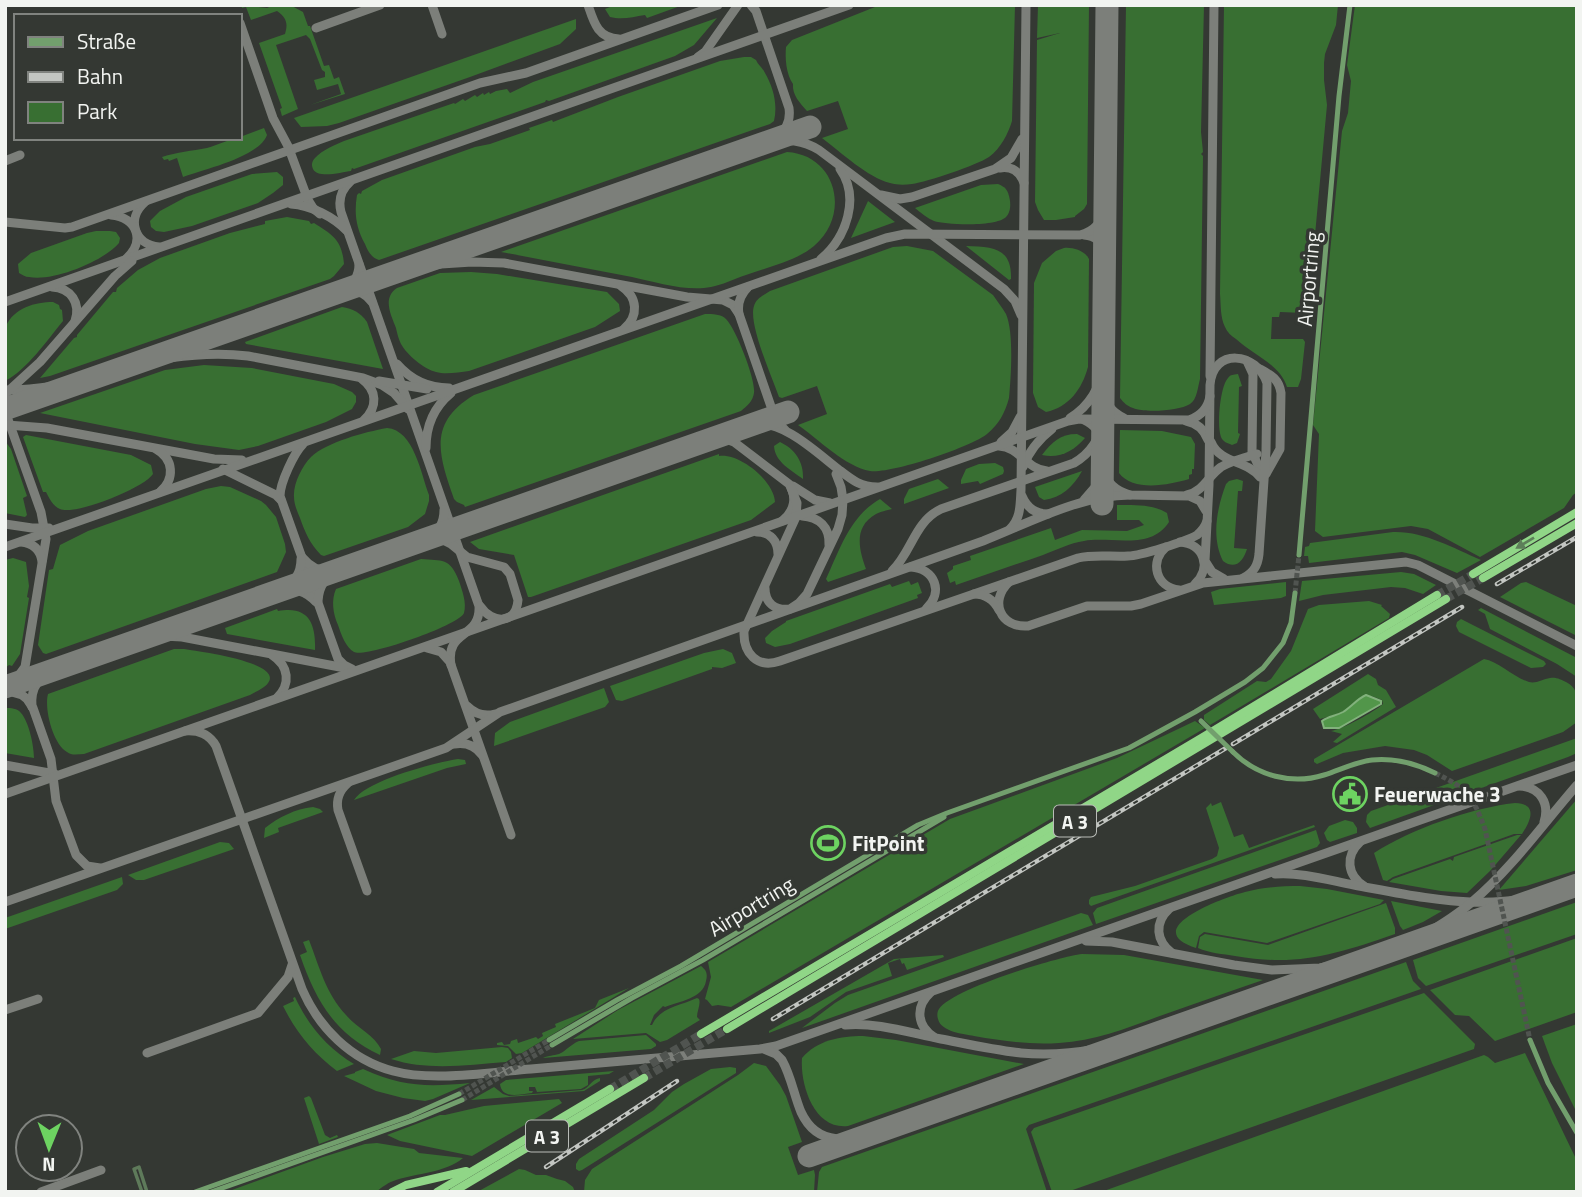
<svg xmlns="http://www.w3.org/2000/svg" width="1582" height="1197" viewBox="0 0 1582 1197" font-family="'Titillium Web',sans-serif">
	<rect width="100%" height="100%" fill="#343833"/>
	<g fill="#386f32">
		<path d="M 241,5 L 267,8 L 274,5 L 290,5 L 303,12 L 308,26 L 310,26 L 324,66 L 329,65 L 334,79 L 339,77 L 345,94 L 310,105 L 341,94 L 338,84 L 317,90 L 314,80 L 325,77 L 325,72 L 322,70 L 310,39 L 306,35 L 276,45 L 298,109 L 282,116 L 280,109 L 282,108 L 259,43 L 285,34 C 288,24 287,18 277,11 L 251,20 L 246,7 L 242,8 Z"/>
		<path d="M 615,5 L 683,5 L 647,18 L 645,15 C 633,17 622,20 610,17 L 605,9 Z"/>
		<path d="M 880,5 L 1015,5 L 1012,121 C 1008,134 1001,148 989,157 C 977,165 927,182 912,184 C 904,185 897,185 890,183 C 867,177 842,153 822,138 L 848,129 L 838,101 L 807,111 C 800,103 792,95 793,84 C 786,74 785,58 786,47 L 792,40 Z"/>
		<path d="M 1038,5 L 1089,5 L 1087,204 L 1084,209 L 1075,216 L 1075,217 L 1056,220 L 1044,220 L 1038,210 L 1035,202 L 1037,40 L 1060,33 L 1037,38 Z"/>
		<path d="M 1126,5 L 1204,5 L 1201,132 L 1203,152 L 1201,154 L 1203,156 L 1200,379 C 1198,386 1197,400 1190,404 C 1179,411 1145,413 1133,408 C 1127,406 1124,403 1120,398 Z"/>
		<path d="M 1224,5 L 1338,5 L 1336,25 L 1325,54 L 1324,63 L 1324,80 L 1327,105 L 1308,311 L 1305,313 L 1280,312 L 1279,317 L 1272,317 L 1271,339 L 1303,339 L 1305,342 L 1301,379 L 1298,387 L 1287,387 C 1280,364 1253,355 1236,339 C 1231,336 1227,332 1225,327 C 1220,317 1221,305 1220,294 Z"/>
		<path d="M 1355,5 L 1577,5 L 1577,492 L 1573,495 L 1564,508 L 1480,557 L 1428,529 L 1411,526 L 1323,537 L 1315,531 L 1319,434 L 1313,425 L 1342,131 L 1348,113 L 1351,81 L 1347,65 Z"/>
		<path d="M 717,18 L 694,45 L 675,56 L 549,101 L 546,100 L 545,102 L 354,169 L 352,168 L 351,171 C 342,172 318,179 313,169 C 311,165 312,161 315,158 C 322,150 335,145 344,141 L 454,103 L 455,104 L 463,99 L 465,101 L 475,95 L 477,97 L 483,93 L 484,95 L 489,92 L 490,94 L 496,91 L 507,89 L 510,93 L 533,82 Z"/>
		<path d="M 576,19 L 576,29 L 560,44 L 470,77 L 339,123 L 327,126 L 301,127 L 294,118 Z"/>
		<path d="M 744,57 L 751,57 L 756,60 C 758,65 762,67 765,73 C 773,87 778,104 774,121 L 770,124 L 379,260 C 372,258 368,252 365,244 C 356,228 354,213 357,195 L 359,193 L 361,194 L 362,191 L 382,180 L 475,147 L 490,144 L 530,130 L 529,128 L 552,120 L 553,122 L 618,97 L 720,61 Z"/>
		<path d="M 264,128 L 267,135 C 259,157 205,169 183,177 L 177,158 L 169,161 L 168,159 L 164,160 L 162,157 C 177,152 192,151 207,148 C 218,145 229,139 240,138 L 240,137 Z"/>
		<path d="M 787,152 C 837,155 851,215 814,246 C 796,261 768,267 746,275 C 734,279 722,285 711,287 C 687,292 655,282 632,277 C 588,269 545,260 501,252 Z"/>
		<path d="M 277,172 L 283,177 L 283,185 L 273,193 L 258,203 L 192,226 L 164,232 L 156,231 L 151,227 L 150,221 L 160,211 L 186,197 L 252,174 Z"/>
		<path d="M 998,184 C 1005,187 1007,189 1009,196 C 1011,203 1011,212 1006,217 C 996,227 946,225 934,221 C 927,218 921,213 915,208 L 981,185 Z"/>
		<path d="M 868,201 L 895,222 L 851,238 Z"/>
		<path d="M 287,217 L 309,221 L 311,224 L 314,223 C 333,235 342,240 344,264 L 334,276 L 330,279 L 50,376 L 40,378 L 74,338 L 77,337 L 77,335 L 113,292 L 116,292 L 117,288 L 138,270 L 160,258 L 230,233 L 265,224 L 265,221 Z"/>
		<path d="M 96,231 L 110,231 L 116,232 L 120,238 L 119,243 C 104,261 53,282 29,277 C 25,277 23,275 19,273 L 18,264 L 31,253 L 87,233 Z"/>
		<path d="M 907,246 L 933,251 L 993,295 C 997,301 1002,307 1006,314 C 1014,332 1011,377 1009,398 C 1005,413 999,424 987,434 C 971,447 891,474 870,471 C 846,467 818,439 798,425 L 827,414 L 817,386 L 782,398 L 779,397 C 772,377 748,324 754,306 C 756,298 764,295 770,291 L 893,247 Z"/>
		<path d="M 966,246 C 992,247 1012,247 1011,279 L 1009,280 Z"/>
		<path d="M 1064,248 C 1073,247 1085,251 1089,259 L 1088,367 C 1082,389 1069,407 1046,412 L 1038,407 L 1033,393 L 1034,283 L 1042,263 L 1056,251 Z"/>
		<path d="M 471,272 L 497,274 L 607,292 L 619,304 L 620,311 L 595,327 L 469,371 C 459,372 446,375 436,372 C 424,369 407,355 401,344 C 399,340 397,333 396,328 C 391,315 382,298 397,288 L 440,273 Z"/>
		<path d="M 53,302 L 59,305 L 60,309 L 62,310 L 63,321 C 48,339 27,370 5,381 C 5,369 2,335 6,326 C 14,308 35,302 53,302 Z"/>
		<path d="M 342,307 C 353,309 360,312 367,322 L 383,369 L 246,344 L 245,342 Z"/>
		<path d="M 705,314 C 713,314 721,314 726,319 C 736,329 756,380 754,393 C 753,401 747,406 741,411 L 465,507 L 464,505 L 457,502 L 454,499 C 439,456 427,423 474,395 Z"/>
		<path d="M 204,365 L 252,368 L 334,384 L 352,392 L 356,396 L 356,402 L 352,409 L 326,422 L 258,446 L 239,450 L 195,444 L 40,413 L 165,370 Z"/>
		<path d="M 1238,374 L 1242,386 L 1239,387 L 1238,433 L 1240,434 L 1237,443 L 1232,445 C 1228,443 1225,443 1222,439 C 1216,429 1220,386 1228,378 C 1231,374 1233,375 1238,374 Z"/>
		<path d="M 387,428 C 414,430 421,474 429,495 L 429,501 L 425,514 L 408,527 L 324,556 L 321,555 C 310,544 305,532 300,518 C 297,511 294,504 294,497 C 293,484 302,466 311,457 C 327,442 365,432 387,428 Z"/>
		<path d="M 1120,430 L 1162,431 L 1191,437 L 1195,444 L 1194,469 L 1192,469 L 1192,474 L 1189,475 L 1189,479 C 1169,485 1133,492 1119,473 Z"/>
		<path d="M 1077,434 L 1085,438 C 1074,451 1059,459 1042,455 C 1052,442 1060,434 1077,434 Z"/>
		<path d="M 26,435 L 131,455 L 151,465 L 153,474 C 144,488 75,516 60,509 C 53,506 49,498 46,492 L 43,492 L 23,437 Z"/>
		<path d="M 5,441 L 11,449 L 27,496 L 23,498 L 27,515 L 25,517 L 5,513 Z"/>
		<path d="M 780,442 C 795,449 804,462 803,479 C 791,470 775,462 774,446 Z"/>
		<path d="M 719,454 L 719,456 C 740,453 774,481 775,502 L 751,520 L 531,597 L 528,597 L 514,555 L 479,549 L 470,542 Z"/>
		<path d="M 995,463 L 1003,467 L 1004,471 L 1003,474 L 980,484 L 978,481 L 961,484 L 961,480 L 966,469 L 979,464 Z"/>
		<path d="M 1082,471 C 1074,486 1061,498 1044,500 L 1039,497 L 1035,487 Z"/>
		<path d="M 938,479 L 949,488 L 904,504 L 904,499 L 909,489 Z"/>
		<path d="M 1237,479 L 1243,481 L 1242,491 L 1238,491 L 1234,548 L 1247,549 C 1243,562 1235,570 1223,561 C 1211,537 1217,508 1226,484 L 1229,481 Z"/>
		<path d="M 221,486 L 230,487 L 261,501 L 266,505 L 276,517 L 285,544 L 286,552 L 277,572 L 46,654 L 43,653 L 38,645 L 49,570 L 53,569 L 60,545 L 88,531 L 206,489 Z"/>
		<path d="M 880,499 L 892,509 C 887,510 880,512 876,514 C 853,527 859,549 866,569 L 828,582 L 826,579 C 840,549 850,516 880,499 Z"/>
		<path d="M 1117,505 C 1135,505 1152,504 1167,513 L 1169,522 C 1151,551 1110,536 1084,541 C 1070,543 1056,550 1043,555 C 1014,565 985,575 956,585 L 955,581 L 950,583 L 947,573 L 953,569 L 953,566 L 971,560 L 970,556 L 1051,528 L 1055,540 L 1082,530 L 1127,531 L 1144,525 L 1139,520 L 1117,520 Z"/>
		<path d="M 1393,532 C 1424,531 1453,548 1481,560 L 1457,573 L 1415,555 L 1402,552 L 1309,563 L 1308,556 L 1304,556 L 1305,547 L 1309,546 L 1310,543 Z"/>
		<path d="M 13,558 L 26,562 L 29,586 L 27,597 L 29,598 L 20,654 L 12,666 L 9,665 L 5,668 L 5,560 Z"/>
		<path d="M 421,559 C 442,561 450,557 459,581 C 462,590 467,603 464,613 C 460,625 366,658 354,652 C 346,648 341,634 338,625 C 333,614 331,600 336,589 Z"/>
		<path d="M 1401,572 L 1414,574 L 1436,585 L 1423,594 L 1405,588 L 1391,587 L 1323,595 L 1299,601 L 1302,581 Z"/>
		<path d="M 909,581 L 911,585 L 918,582 L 922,593 L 917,595 L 918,598 L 790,644 L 775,647 L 766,643 L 765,638 L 772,631 L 786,622 L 786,621 L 890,584 L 892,587 Z"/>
		<path d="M 1286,582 L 1286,596 L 1281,598 L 1214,605 L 1211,592 L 1220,589 Z"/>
		<path d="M 1526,582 L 1577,606 L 1577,636 L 1500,597 L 1521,583 Z"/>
		<path d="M 1369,601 L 1382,605 L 1381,606 L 1390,614 L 1389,618 L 1210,725 L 1204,720 L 1204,715 L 1257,681 L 1266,682 L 1271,679 L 1291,651 L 1308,609 L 1319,605 Z"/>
		<path d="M 1481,608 L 1577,658 L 1577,677 L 1557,664 L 1490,629 L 1485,614 L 1478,610 Z"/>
		<path d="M 277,609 L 278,611 C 309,605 316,624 315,650 L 227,634 L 225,628 Z"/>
		<path d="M 1461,619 L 1544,661 L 1546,664 L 1543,667 L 1531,668 L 1459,632 L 1456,626 L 1457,622 Z"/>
		<path d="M 174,649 L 184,649 C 196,651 284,662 268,683 C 265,688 255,692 250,695 L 84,754 C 78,754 72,756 67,752 C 53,744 44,709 48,694 Z"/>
		<path d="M 723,649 L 732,653 L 736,663 L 722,668 L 712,667 L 712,669 L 622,701 L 616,700 L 610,686 L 704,653 Z"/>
		<path d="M 1484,659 C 1498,661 1513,677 1529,682 C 1536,684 1543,679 1550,678 C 1557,677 1561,680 1566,682 C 1582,690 1577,706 1577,722 L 1563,732 L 1452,771 L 1427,755 L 1414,750 L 1385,746 L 1343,753 L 1317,764 L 1314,762 L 1314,759 Z"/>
		<path d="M 1368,674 L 1376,679 L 1378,685 L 1386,690 L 1396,707 L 1337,743 L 1333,742 L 1342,734 L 1331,731 C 1343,729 1374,712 1383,704 L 1382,700 C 1359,689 1360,701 1342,712 C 1336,715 1327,717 1320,719 L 1313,709 Z"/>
		<path d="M 604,688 L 609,702 L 605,707 L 494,746 L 495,733 L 510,722 Z"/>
		<path d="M 5,708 C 11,708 17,708 21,713 C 29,722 34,746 34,758 L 5,753 Z"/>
		<path d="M 1195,721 L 1205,728 L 731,1007 L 718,1005 L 712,1006 L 707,1000 L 705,999 L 711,977 L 708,962 L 950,819 L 1117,758 Z"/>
		<path d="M 1577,738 L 1577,753 L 1568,757 L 1370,828 L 1366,822 L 1367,815 L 1371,811 Z"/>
		<path d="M 458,759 L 465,760 L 466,764 L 447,768 L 354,800 C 367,780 434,763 458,759 Z"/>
		<path d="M 1577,799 L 1577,870 L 1526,886 L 1499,890 Z"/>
		<path d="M 1221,802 L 1234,837 L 1243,834 L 1249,848 L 1314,825 L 1315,827 L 1091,906 L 1089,904 L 1089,900 L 1091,897 L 1135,886 L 1212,859 L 1217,856 L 1219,848 L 1206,808 L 1211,803 L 1212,806 Z"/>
		<path d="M 1515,803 C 1538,804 1531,820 1522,834 L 1514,834 L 1393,877 L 1387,881 L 1383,880 L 1374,853 C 1411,829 1471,808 1515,803 Z"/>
		<path d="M 313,807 L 320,809 L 323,812 L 278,828 L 279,832 L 264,838 L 265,828 C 279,817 295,809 313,807 Z"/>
		<path d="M 1345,820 L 1353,822 L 1357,828 L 1357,833 L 1330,842 L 1327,840 L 1324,833 L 1329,826 Z"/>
		<path d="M 1316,830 L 1320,843 L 1317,847 L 1096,924 L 1093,913 L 1097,908 Z"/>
		<path d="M 1517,835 L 1521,835 L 1490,871 L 1467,893 L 1441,891 L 1389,882 L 1393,879 L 1450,859 L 1453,861 L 1454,857 Z"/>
		<path d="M 220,842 L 229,843 L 234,849 L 144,880 L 136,880 L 128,875 Z"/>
		<path d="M 122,877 L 123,884 L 117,890 L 5,929 L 5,918 Z"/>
		<path d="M 1300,886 L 1327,889 L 1384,900 L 1380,904 L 1267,943 L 1204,932 L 1199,936 L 1196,948 C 1137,929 1225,897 1245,892 C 1263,887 1282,886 1300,886 Z"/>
		<path d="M 1391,901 L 1442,911 L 1423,922 L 1403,930 L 1400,926 Z"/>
		<path d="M 1577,902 L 1577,934 L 1426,986 L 1418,978 L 1413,960 Z"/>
		<path d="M 1386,903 L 1395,928 L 1395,934 C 1337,954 1298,967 1235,956 C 1223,954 1209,953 1198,948 L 1200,937 L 1205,934 L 1268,945 Z"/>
		<path d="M 1081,913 L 1088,915 L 1093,925 L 802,1028 L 835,1003 L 848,995 Z"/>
		<path d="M 1577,938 L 1577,1012 L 1495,1041 L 1469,1016 L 1455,1015 L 1430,990 Z"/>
		<path d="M 309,940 C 319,966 326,994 346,1015 C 357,1028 374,1035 381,1049 L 380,1055 C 334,1033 316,1001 300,955 L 307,952 L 303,942 Z"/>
		<path d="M 1082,954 L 1124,955 L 1263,980 C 1227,992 1192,1005 1157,1017 C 1125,1029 1094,1041 1059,1043 C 1030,1045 1003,1041 974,1036 C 964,1034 941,1032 938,1019 C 937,1016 937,1012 939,1009 C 952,989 1057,957 1082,954 Z"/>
		<path d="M 943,955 L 944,957 L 907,970 L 904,963 L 902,964 L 900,959 L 888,963 L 892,976 L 846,992 L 810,1017 L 769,1033 L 769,1031 L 894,959 Z"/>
		<path d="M 1406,962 L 1413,981 L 1421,989 L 1029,1125 L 1026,1129 L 1047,1192 L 817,1192 L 819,1172 L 822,1167 Z"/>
		<path d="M 701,966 C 706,970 708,973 706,981 C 703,999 679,1001 665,1007 L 663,1006 L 654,1015 L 650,1025 L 652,1025 C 660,1007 680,1006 697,998 L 699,999 C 701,1004 697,1011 697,1017 L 700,1020 L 667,1040 L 660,1042 L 646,1033 L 573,1039 L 618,1010 Z"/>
		<path d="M 629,988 L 522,1053 L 516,1054 L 508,1046 L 497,1045 L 497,1043 L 502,1042 L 504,1045 L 510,1044 L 511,1041 L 517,1039 L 518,1043 L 536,1037 L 538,1039 L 543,1036 L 542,1033 L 556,1027 L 555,1024 L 595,1008 L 599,1000 Z"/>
		<path d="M 1424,993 L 1475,1044 L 1474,1049 L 1067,1192 L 1052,1192 L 1031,1132 L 1034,1128 Z"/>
		<path d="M 295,997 C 308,1025 327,1048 354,1064 L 337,1071 C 313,1053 296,1032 283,1006 L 294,1001 L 293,998 Z"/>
		<path d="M 1577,1024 L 1577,1113 L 1552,1063 L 1542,1036 Z"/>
		<path d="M 646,1035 L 656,1044 L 656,1046 L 651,1049 L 543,1058 C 549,1055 553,1056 559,1054 C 566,1051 571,1044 579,1041 Z"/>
		<path d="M 863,1036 L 896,1040 L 1024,1064 L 848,1126 C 814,1130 800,1085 802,1058 C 817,1040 841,1036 863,1036 Z"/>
		<path d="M 502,1047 L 508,1048 L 511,1052 L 512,1058 L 506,1062 C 467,1065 428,1071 391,1059 L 414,1051 L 436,1053 Z"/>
		<path d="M 1525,1053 L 1577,1161 L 1577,1192 L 1101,1192 L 1484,1055 L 1488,1057 L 1495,1063 Z"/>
		<path d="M 754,1063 L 766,1066 L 780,1085 L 786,1096 L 802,1142 L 788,1147 L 798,1175 L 814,1170 L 815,1175 L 814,1192 L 584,1192 L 585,1180 L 592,1169 L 738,1075 Z"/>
		<path d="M 730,1067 L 736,1068 L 736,1073 L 582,1170 L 579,1171 L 576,1169 L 576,1164 L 579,1159 L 654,1110 L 672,1092 L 684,1084 L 711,1069 Z"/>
		<path d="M 363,1069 C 403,1087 427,1087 470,1083 L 433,1099 L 425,1101 L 403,1098 L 376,1091 L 344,1076 L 355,1073 L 355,1072 Z"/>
		<path d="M 614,1071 L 609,1074 L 588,1076 L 588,1085 L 581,1089 L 537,1092 L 535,1087 L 529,1087 L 529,1091 L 533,1091 L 532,1093 C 520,1094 502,1100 500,1084 L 506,1080 Z"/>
		<path d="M 600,1078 L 600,1081 L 584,1091 L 471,1100 L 494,1087 L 503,1094 L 509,1096 L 582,1090 C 590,1088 590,1080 600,1078 Z"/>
		<path d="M 309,1096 L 311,1098 L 325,1135 L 330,1138 L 337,1135 L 338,1137 L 319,1144 L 304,1098 Z"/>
		<path d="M 559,1099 L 562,1103 L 472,1156 L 400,1141 L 387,1135 L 440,1115 L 445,1115 L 484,1106 Z"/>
		<path d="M 377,1143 L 414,1149 L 419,1153 L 463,1158 C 445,1173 417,1173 396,1180 C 389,1182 382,1187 376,1192 L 230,1192 L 232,1190 L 323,1157 L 365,1144 Z"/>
		<path d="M 519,1169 L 525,1170 L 536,1175 L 546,1175 L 557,1179 L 565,1181 L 573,1187 L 575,1192 L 477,1192 Z"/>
	</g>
	<path fill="#52964a" stroke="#82b27c" stroke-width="2" d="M 1366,695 L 1381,701 L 1381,704 L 1339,728 L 1324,728 L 1322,721 C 1328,716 1336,716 1343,712 C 1351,707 1357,699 1366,695 Z"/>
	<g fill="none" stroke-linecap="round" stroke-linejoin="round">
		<g stroke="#7c7f7a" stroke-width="9">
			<path d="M 432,5 L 442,34"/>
			<path d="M 588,5 C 594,23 598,38 619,39"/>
			<path d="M 751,5 L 756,11 L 789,108 C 791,123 785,132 773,139"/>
			<path d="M 240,23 L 273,118 L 288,146 L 308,200 L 313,208 L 320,214"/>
			<path d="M 316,28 L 380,5"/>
			<path d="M 698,57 L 705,52 L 738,5"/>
			<path d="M 768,141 C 787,139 803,140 819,150 L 1004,289 L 1015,301 L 1021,315"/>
			<path d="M 5,161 L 20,155"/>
			<path d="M 1000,168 C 1012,166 1020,172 1024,183"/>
			<path d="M 350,182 C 341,190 338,200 341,212 L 479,606 C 481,639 445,629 451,665"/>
			<path d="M 881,195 L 900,199 L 912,197 L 995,169 L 1011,158 L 1022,139"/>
			<path d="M 145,202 C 126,219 134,244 159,247"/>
			<path d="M 291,204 C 310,205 334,217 347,231"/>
			<path d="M 111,215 C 137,217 146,241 126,259"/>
			<path d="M 5,222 L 65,228 L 72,227 L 480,83 L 526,73 L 718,5"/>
			<path d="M 1084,235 C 1096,236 1102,242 1105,253"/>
			<path d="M 821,259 C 847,237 860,197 840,169"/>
			<path d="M 399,271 L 441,264 L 472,262 L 504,263 L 687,297 L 723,300 L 733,305 L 739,314"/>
			<path d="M 621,286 C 638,297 639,316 624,329"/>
			<path d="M 52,287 C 71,288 81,303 75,321"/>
			<path d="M 748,287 C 740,295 737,303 739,314 L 776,421 L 785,430"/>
			<path d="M 344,290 C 354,284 359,276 359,264"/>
			<path d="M 340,292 C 353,289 364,291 372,302"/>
			<path d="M 5,302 L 849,5"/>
			<path d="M 1247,361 L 1253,374 L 1252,452 L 1263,476"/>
			<path d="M 397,364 C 411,380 428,388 449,388"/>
			<path d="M 120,369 C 163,357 204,351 248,356 L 363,378 L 382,385 L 394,393 L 408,409"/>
			<path d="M 1260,369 C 1271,375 1279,379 1281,393 L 1280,449 L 1266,474"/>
			<path d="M 1210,376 L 1214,5"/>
			<path d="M 362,379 C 377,390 378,407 364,420"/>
			<path d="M 379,381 L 427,389"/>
			<path d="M 1103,388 C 1105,403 1111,412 1124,418"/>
			<path d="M 8,390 C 42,390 74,383 106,374"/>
			<path d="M 5,394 L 40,362 L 115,276 L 132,261"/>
			<path d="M 5,411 L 41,512 L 46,539 L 25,667 L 17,678 L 5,686"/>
			<path d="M 5,416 L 54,392"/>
			<path d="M 1070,418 C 1091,405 1101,386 1104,362"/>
			<path d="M 1084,420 C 1095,425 1101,433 1103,445"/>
			<path d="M 1186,421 C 1197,423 1204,429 1208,440"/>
			<path d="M 754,424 C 783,420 816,452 838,469 C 851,479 860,487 877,487"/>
			<path d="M 7,425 L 47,428 L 214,459 L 242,460"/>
			<path d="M 710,439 L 723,438 L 734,442 L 789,484 C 797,497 795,511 782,521"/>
			<path d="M 1001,442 L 1012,432 L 1020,417"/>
			<path d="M 1211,442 C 1220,464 1247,460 1260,477"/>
			<path d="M 303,444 C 294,453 280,483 280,496 L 338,659 L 344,665 L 352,669"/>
			<path d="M 999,446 C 1020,447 1026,469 1047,471"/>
			<path d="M 426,448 C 426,425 434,407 451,393"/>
			<path d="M 156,449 C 174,459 175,479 160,492"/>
			<path d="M 1023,467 C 1029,451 1039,439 1052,429"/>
			<path d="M 223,469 L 276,495 L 281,500"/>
			<path d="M 1102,470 C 1108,483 1115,491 1130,495 L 1189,496 L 1200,501 L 1206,511"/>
			<path d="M 793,486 L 815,500 L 830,503"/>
			<path d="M 791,488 L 797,503 L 796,517 L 744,631 C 743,653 757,669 780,661 L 1078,558 C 1094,554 1111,557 1128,556 C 1140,556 1187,541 1197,535 C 1202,531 1205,527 1207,521"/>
			<path d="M 1187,495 C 1204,491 1208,476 1221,467 C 1231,461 1246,457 1257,454"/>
			<path d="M 1022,496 C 1027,508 1035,514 1048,514"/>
			<path d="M 1084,500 L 1097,485 L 1102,470"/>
			<path d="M 802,516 C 819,517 830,527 829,545"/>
			<path d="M 5,524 L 32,528 L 49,528"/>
			<path d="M 1010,529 C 1021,518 1020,505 1021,490 L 1026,5"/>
			<path d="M 757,532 C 770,532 778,541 778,554"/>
			<path d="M 428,538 C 439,532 444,522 444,510"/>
			<path d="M 423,540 L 443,540 L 451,544 L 467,557 L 504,567 L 510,574 L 518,600 C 516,625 492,624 480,606"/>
			<path d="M 21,542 C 33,543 40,549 42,561"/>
			<path d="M 1180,542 C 1204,544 1212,567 1195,584"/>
			<path d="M 5,547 L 886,238 L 905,234 L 1080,235 C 1095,231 1102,222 1105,207"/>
			<path d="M 1166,547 C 1149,562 1156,587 1179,590"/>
			<path d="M 303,558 C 312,569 323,573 337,570"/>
			<path d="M 911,567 C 935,569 944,592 926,609"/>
			<path d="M 892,571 C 912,552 914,522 941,509 L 1074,463 C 1091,453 1100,439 1103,420"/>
			<path d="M 1224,579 L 1212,572 L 1205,561 L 1209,485 L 1210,385 C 1213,347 1257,352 1267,383 L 1266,451 L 1259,554 C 1258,565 1254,573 1243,578"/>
			<path d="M 1009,582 C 989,601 1000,628 1028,626 L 1087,606 L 1131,606 L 1141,604 L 1203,583 L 1406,562 L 1418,565 L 1577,646"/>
			<path d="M 765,588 C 765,603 775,611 790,609 L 799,603 L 807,594 L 838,529 L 842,515 L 843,500 L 841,487 L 836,474"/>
			<path d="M 282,589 C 295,583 301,573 301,559"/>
			<path d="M 280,590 C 295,588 306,591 316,602"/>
			<path d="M 974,594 C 985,594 994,600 999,610"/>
			<path d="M 318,601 C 319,585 326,577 339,569"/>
			<path d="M 136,641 L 163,636 L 182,637 L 345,668"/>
			<path d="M 427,648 L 441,652 L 450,662 L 511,835"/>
			<path d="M 272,655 C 289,666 291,684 277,698"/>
			<path d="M 5,690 L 22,695 L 27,699 L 33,708 L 51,759 L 56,801 L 76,855 L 87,866 L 100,868"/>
			<path d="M 467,706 C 475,714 484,717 495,714"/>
			<path d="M 32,707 C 30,686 40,676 58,668"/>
			<path d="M 185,731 C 199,730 209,734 216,746 L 302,989 C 319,1028 351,1060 393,1071 C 433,1082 490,1072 531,1069 C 607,1062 684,1056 760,1049 L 776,1046 L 1577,765"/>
			<path d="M 454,744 C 466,742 475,745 482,755"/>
			<path d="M 5,765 L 55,774"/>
			<path d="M 348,783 C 339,791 336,799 338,810 L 367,891"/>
			<path d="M 1519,786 C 1540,787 1550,803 1544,822"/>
			<path d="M 5,794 L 1068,421 L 1079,419 L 1189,420 C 1201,416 1208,409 1210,396"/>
			<path d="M 1360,842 C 1345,856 1347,875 1364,886"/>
			<path d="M 1275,874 C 1301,872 1328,880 1354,885 C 1436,900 1496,915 1577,885"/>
			<path d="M 5,902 L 446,748 L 500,712 L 983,541 C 1029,523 1080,495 1130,495"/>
			<path d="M 1169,909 C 1154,923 1156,941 1172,953"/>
			<path d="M 1086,941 L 1112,942 L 1234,965 L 1272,970 L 1320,968 L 1371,958"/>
			<path d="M 1404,946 C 1428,933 1451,920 1472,902 C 1512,868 1543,824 1577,785"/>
			<path d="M 930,993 C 915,1007 917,1026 934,1037"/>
			<path d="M 5,1010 L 38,999"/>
			<path d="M 845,1025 C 876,1022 910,1033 941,1039 C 967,1044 994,1050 1021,1053 C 1073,1058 1120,1045 1169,1029"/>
			<path d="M 764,1049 L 776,1054 L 782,1060 C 791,1076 794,1095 801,1112 C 818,1149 851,1140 882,1130"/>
			<path d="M 147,1053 L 258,1013 L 288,977 L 292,965"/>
			<path d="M 41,1192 L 101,1170"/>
		</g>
		<g stroke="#7c7f7a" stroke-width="23">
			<path d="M 5,409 L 810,127"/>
			<path d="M 1102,504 L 1107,5"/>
			<path d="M 5,687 L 788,412"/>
			<path d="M 809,1156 L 1577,885"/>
		</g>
		<g stroke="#505450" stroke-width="5" stroke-dasharray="5 2.5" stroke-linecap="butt">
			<path d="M 1295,593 L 1299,555"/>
			<path d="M 1435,773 C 1468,789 1472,795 1485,829 L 1530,1040"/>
			<path d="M 459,1094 L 549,1040"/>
			<path d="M 462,1100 L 552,1045"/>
		</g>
		<g stroke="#505450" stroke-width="8" stroke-dasharray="8 4" stroke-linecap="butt">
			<path d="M 1437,595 L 1473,574"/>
			<path d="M 1446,599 L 1483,578"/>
			<path d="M 644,1078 L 727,1029"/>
			<path d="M 610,1089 L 701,1034"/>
		</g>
		<path stroke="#5e7a5a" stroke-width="3.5" d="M 142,1192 L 134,1169 L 139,1167 L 147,1192"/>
		<g stroke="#729f6d" stroke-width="5">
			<path d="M 1299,555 L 1339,96 L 1350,5"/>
			<path d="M 1233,752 C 1257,776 1292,785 1324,775 C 1340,770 1355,762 1372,760 C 1394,758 1415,763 1435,773"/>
			<path d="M 549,1040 L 617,1000 L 681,966 L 918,825 L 947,813 L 1129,748 L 1195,712 L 1245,682 L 1263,668 L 1283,643 L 1291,623 L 1295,593"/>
			<path d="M 1530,1040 L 1548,1083 L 1577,1133"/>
			<path d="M 552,1045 L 632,998 L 703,960 L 944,817"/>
			<path d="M 195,1192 L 410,1116 L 459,1094"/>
			<path d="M 211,1192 L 414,1120 L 462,1100"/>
		</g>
		<g stroke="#90d687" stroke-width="8">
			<path d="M 1473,574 L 1577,512"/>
			<path d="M 1483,578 L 1577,523"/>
			<path d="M 727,1029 L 1446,599"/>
			<path d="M 701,1034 L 1203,737 L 1437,595"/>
			<path d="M 392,1192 L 406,1185 L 466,1171"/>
			<path d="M 437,1192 L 610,1089"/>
			<path d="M 453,1192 L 644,1078"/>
		</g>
		<g stroke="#c3c6c2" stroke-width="4.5">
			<g id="rail">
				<path d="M 1497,584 L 1577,537"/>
				<path d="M 1233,744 L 1462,607"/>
				<path d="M 773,1019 L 1226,748"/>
				<path d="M 546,1167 L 677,1081"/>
			</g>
		</g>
		<use href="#rail" stroke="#343833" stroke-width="2" stroke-dasharray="5" stroke-linecap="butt"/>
		<path stroke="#729f6d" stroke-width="5" d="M 1201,721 L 1233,752"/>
	</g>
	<defs><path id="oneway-solid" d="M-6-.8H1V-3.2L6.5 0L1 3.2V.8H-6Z" transform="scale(1.75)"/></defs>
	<use fill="#5d7f59" href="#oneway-solid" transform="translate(1525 543) rotate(149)"/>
	<defs>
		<g id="civic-ring" transform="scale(1.75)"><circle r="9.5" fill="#343833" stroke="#6dd361" stroke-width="1.5"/><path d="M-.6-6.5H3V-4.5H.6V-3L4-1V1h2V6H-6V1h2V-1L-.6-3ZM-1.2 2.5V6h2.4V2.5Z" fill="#6dd361"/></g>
		<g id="stadium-ring" transform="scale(1.75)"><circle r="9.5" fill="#343833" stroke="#6dd361" stroke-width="1.5"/><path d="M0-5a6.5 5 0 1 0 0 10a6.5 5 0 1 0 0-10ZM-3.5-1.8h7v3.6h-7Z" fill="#6dd361"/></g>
	</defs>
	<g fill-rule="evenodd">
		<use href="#civic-ring" x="1350" y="794"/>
		<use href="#stadium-ring" x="828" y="843"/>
	</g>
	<g text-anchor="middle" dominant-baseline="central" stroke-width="7" stroke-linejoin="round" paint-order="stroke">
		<g fill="#343833" stroke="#b9bcb8" stroke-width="2">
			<rect x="1054" y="805.5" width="42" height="31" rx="5"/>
			<rect x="526" y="1120.5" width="42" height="31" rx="5"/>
		</g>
		<g font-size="19" font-weight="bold" fill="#f2f4f1">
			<text x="1075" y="821">A 3</text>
			<text x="547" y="1136">A 3</text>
		</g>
		<g font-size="21" fill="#f2f4f1" stroke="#343833">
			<text transform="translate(1308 279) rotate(-85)">Airportring</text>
			<text transform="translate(751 906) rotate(-31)">Airportring</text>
		</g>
		<g font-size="21" font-weight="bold" fill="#f2f4f1" stroke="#343833" text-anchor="start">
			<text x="1374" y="794">Feuerwache 3</text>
			<text x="852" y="843">FitPoint</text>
		</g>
	</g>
	<rect width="1582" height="1197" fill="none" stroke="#f2f4f1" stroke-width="14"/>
	<rect x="14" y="14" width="228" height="126" fill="#343833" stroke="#80837f" stroke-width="2"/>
	<rect x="28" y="37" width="35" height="10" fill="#729f6d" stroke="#80837f" stroke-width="2"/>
	<text x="77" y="49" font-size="21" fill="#f2f4f1">Straße</text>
	<rect x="28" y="72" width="35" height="10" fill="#c3c6c2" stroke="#80837f" stroke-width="2"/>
	<text x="77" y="84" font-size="21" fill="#f2f4f1">Bahn</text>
	<rect x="28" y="102" width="35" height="21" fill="#386f32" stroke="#80837f" stroke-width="2"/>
	<text x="77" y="119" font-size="21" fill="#f2f4f1">Park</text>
	<g transform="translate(49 1148) rotate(181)"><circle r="33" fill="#343833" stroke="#80837f" stroke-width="2"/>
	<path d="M0-5L12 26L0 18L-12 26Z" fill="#6dd361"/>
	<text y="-10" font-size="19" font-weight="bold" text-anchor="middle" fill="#f2f4f1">N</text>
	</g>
</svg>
